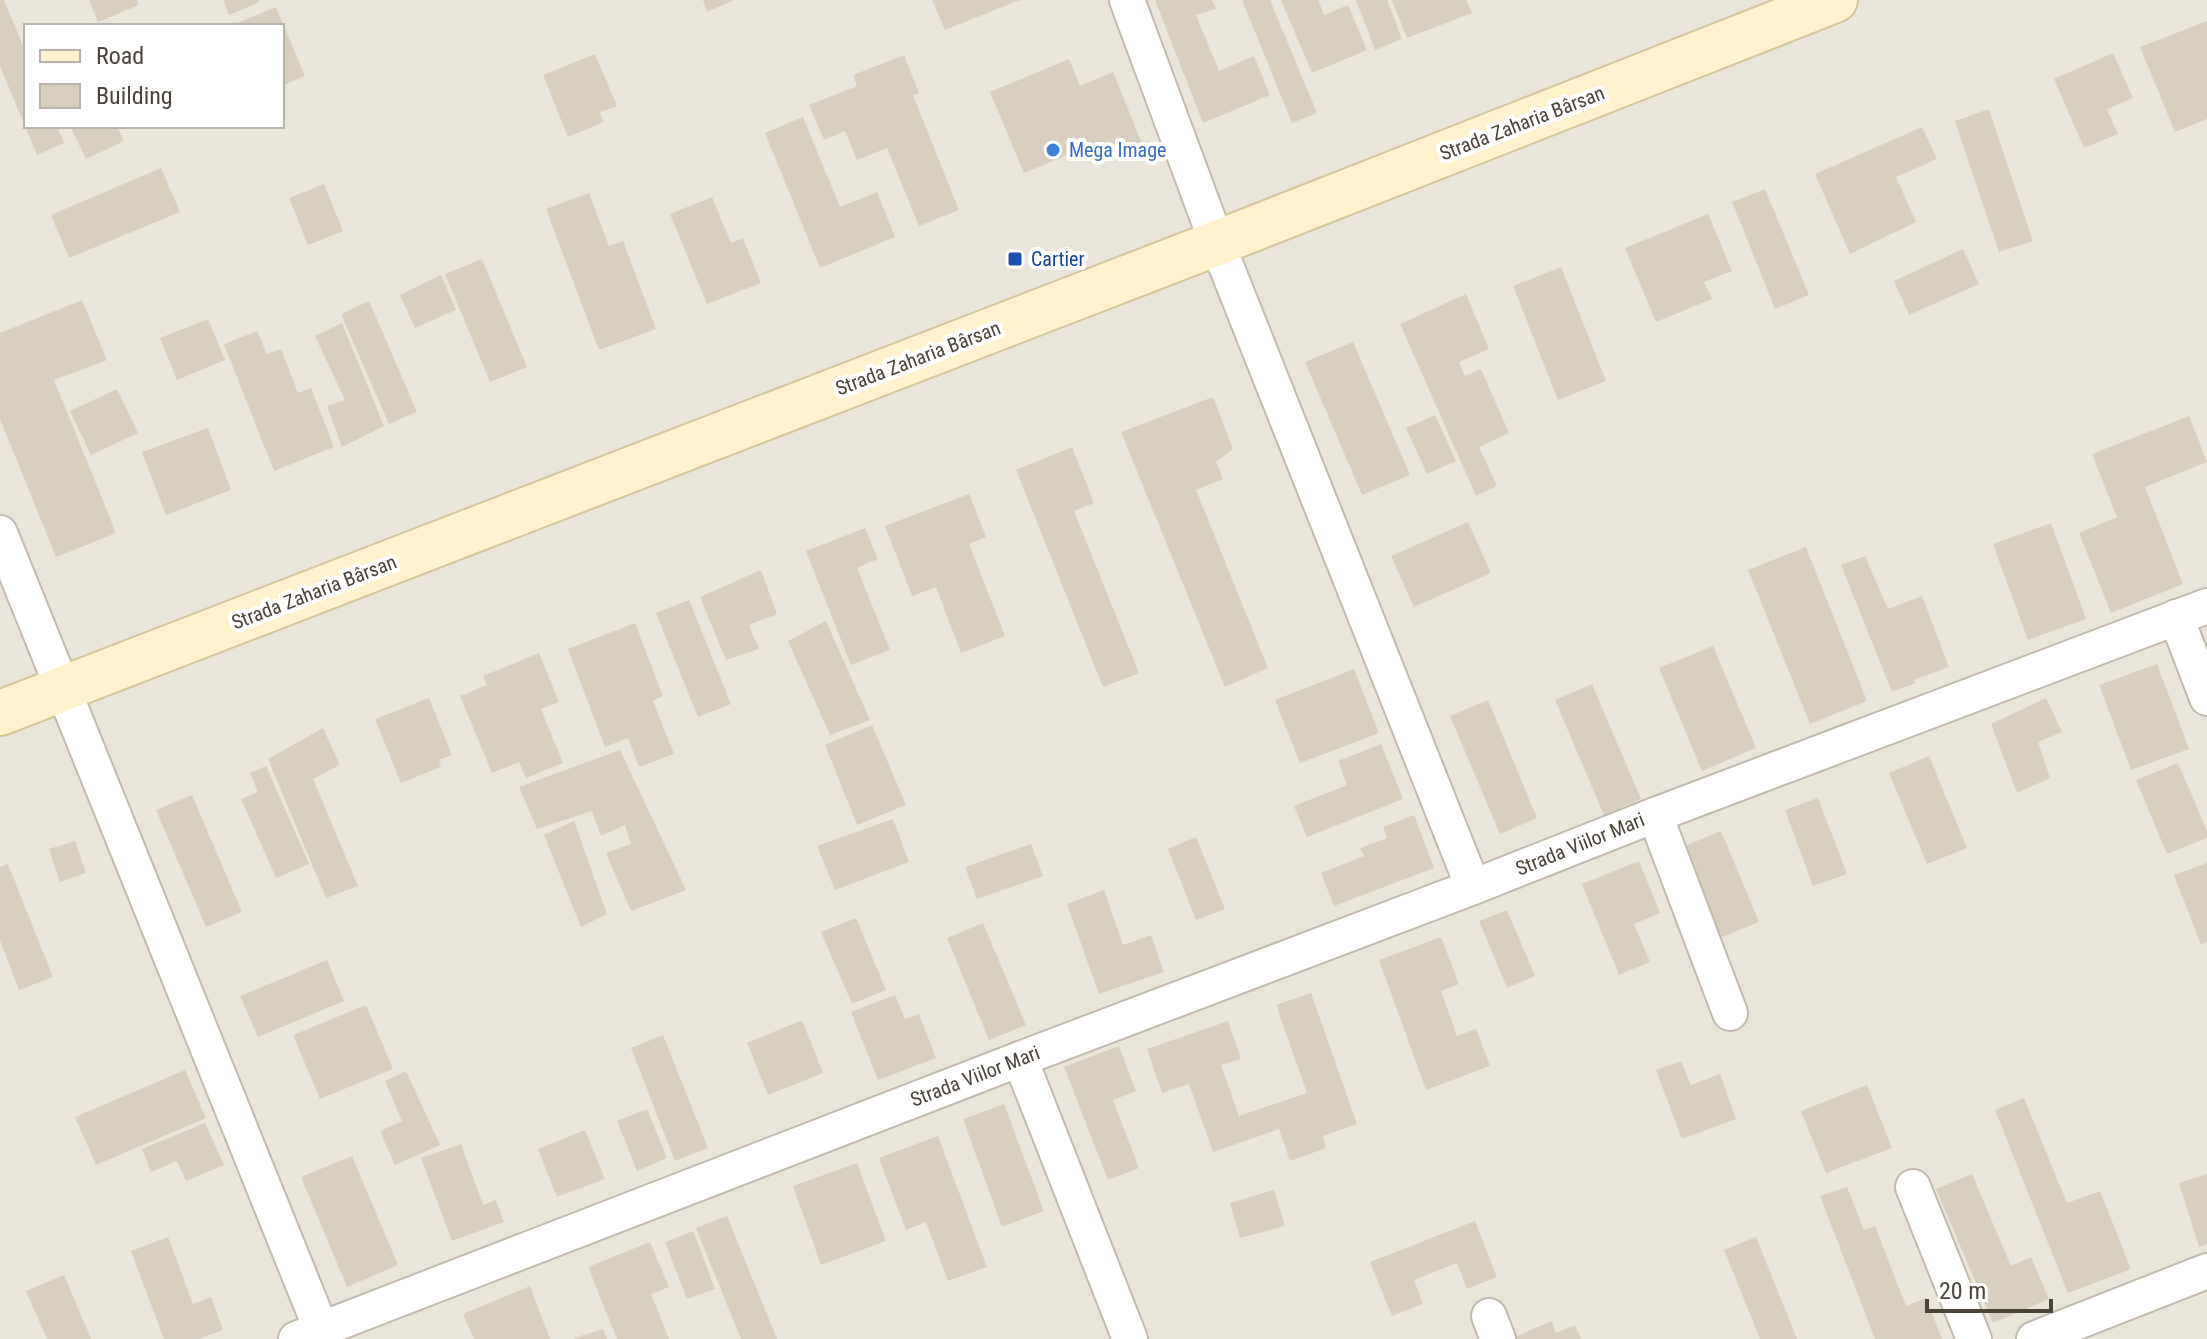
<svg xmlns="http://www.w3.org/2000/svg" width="2207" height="1339" viewBox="0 0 2207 1339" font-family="'Roboto Condensed',sans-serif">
	<rect width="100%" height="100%" fill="#f6f3ec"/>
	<path fill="#eae5da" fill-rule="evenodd" d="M 0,0 L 2207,0 L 2207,1339 L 0,1339 ZM 26,26 L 282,26 L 282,126 L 26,126 Z"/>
	<g fill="#d8cfc1">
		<path d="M 0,0 L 4,0 L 26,53 L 26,126 L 57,126 L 64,143 L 37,155 L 0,66 Z"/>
		<path d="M 89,0 L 137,0 L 139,5 L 98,22 Z"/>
		<path d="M 223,0 L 259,0 L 260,2 L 229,15 Z"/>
		<path d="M 703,0 L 734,0 L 707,12 Z"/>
		<path d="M 932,0 L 1020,0 L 945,30 Z"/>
		<path d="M 1155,0 L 1212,0 L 1216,9 L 1196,15 L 1219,71 L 1254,56 L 1270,95 L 1203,123 Z"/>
		<path d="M 1242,0 L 1270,0 L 1317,113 L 1292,123 Z"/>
		<path d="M 1281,0 L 1318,0 L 1324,15 L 1348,5 L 1367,50 L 1312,73 Z"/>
		<path d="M 1356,0 L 1387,0 L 1402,39 L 1375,50 Z"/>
		<path d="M 1392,0 L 1466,0 L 1472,13 L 1407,38 Z"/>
		<path d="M 276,7 L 305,76 L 282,86 L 282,26 L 230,26 Z"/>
		<path d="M 2207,21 L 2207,119 L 2175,132 L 2140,47 Z"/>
		<path d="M 2113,53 L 2133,98 L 2107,109 L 2118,134 L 2084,148 L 2054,79 Z"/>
		<path d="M 595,54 L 617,106 L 600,112 L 604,122 L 568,137 L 543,75 Z"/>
		<path d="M 904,55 L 919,93 L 913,95 L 959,210 L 919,226 L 887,148 L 857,160 L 845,131 L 824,140 L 809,105 L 857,86 L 853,75 Z"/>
		<path d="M 1069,59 L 1080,86 L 1113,72 L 1143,146 L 1098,164 L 1090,146 L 1024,173 L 990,92 Z"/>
		<path d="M 1989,109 L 2033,241 L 1999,252 L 1955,121 Z"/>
		<path d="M 803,117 L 840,207 L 877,192 L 895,237 L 820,268 L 765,133 Z"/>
		<path d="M 70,126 L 117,126 L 124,141 L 86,159 Z"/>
		<path d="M 1922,127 L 1937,159 L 1896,177 L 1916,222 L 1850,254 L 1815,174 Z"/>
		<path d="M 161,168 L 180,212 L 69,258 L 51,215 Z"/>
		<path d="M 324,184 L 343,231 L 308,245 L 289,198 Z"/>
		<path d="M 1765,189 L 1809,295 L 1775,309 L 1732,202 Z"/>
		<path d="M 589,193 L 609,246 L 623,241 L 656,329 L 599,350 L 546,209 Z"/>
		<path d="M 712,197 L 731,243 L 743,238 L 761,283 L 707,304 L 670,214 Z"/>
		<path d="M 1708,214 L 1732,271 L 1704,282 L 1712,299 L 1656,322 L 1625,248 Z"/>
		<path d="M 1963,249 L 1979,284 L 1909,315 L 1894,281 Z"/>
		<path d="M 482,259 L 527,367 L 490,382 L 445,274 Z"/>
		<path d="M 1561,267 L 1606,381 L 1558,400 L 1513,286 Z"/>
		<path d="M 441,275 L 456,310 L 415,328 L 400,295 Z"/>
		<path d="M 1466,294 L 1489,349 L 1459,362 L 1465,376 L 1481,369 L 1509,433 L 1479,447 L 1497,486 L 1476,496 L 1400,324 Z"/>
		<path d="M 82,300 L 107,360 L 54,380 L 116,533 L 56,557 L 0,419 L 0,333 Z"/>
		<path d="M 369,301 L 417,412 L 389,424 L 341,314 Z"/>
		<path d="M 208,319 L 225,360 L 177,380 L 160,338 Z"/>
		<path d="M 342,323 L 384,426 L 342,447 L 327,406 L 345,400 L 315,336 Z"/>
		<path d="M 257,331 L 267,354 L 281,349 L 298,393 L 311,388 L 334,447 L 274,471 L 224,344 Z"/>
		<path d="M 1353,342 L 1410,475 L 1362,495 L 1305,362 Z"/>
		<path d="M 117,389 L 138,433 L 91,455 L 70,411 Z"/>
		<path d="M 1213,397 L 1233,449 L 1216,462 L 1223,479 L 1196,490 L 1268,668 L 1225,687 L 1121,432 Z"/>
		<path d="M 1435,415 L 1456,461 L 1427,474 L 1406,428 Z"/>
		<path d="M 2189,416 L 2207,462 L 2145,487 L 2183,584 L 2111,613 L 2079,533 L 2117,517 L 2092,454 Z"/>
		<path d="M 208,428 L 231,490 L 166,515 L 142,452 Z"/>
		<path d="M 1072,447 L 1094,503 L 1074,511 L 1139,673 L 1103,687 L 1016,470 Z"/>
		<path d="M 969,494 L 986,537 L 969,544 L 1005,636 L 961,653 L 936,587 L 912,596 L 885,526 Z"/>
		<path d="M 1468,522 L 1491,573 L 1414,607 L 1391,556 Z"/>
		<path d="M 2051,523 L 2086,619 L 2028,640 L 1993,544 Z"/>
		<path d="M 865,528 L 878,559 L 857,568 L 890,650 L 851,665 L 806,551 Z"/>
		<path d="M 1806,547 L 1867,701 L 1810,724 L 1748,570 Z"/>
		<path d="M 1865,556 L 1888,609 L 1922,596 L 1949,667 L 1914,680 L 1916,683 L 1892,692 L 1841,565 Z"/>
		<path d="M 761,570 L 777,614 L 749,625 L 759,649 L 726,660 L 700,597 Z"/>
		<path d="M 689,600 L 731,704 L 698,717 L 656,613 Z"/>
		<path d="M 826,621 L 870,720 L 830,735 L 788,641 Z"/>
		<path d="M 635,623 L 663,696 L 653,701 L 674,754 L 639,767 L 628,738 L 605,747 L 568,649 Z"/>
		<path d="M 1713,646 L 1756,748 L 1702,771 L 1659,668 Z"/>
		<path d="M 539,653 L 559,702 L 541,709 L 563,763 L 526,778 L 519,762 L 492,773 L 460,696 L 487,685 L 483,676 Z"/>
		<path d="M 2157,664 L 2189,749 L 2131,770 L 2099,685 Z"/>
		<path d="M 1354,669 L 1379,733 L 1300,763 L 1275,700 Z"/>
		<path d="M 1592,684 L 1641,799 L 1604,815 L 1555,700 Z"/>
		<path d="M 429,698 L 452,755 L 439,760 L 441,767 L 401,783 L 375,719 Z"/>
		<path d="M 2046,698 L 2062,732 L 2038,742 L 2050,778 L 2017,793 L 1991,724 Z"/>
		<path d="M 1488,700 L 1537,818 L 1500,834 L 1450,716 Z"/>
		<path d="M 872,725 L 906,805 L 857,825 L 825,745 Z"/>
		<path d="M 323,728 L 340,765 L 313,779 L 358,886 L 326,898 L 268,759 Z"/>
		<path d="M 1381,744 L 1403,799 L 1307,837 L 1294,806 L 1347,785 L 1338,761 Z"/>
		<path d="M 620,750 L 686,890 L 631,911 L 606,853 L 631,844 L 625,825 L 601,836 L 592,811 L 537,829 L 519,787 Z"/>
		<path d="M 1929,756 L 1967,848 L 1927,864 L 1889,773 Z"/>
		<path d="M 2178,763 L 2207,831 L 2207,838 L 2167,854 L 2136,780 Z"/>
		<path d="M 266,766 L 309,864 L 276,878 L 241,799 L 258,792 L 250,773 Z"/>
		<path d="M 192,795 L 242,912 L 206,927 L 156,810 Z"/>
		<path d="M 1818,798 L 1847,874 L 1813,886 L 1785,810 Z"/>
		<path d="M 1414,815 L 1434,868 L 1334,906 L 1321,873 L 1364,856 L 1360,848 L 1387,838 L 1383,827 Z"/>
		<path d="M 893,819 L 909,862 L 835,890 L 817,846 Z"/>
		<path d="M 574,821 L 607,914 L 581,927 L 544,835 Z"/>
		<path d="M 1721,831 L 1759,922 L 1717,939 L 1680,848 Z"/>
		<path d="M 1196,837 L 1225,909 L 1196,920 L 1168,849 Z"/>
		<path d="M 75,841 L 86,873 L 60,882 L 49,849 Z"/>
		<path d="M 1031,844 L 1043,876 L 977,899 L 965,867 Z"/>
		<path d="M 1639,861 L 1660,913 L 1634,924 L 1650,962 L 1619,975 L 1582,884 Z"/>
		<path d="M 2207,863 L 2207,942 L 2201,945 L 2174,875 Z"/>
		<path d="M 8,864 L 53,977 L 19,990 L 0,940 L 0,867 Z"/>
		<path d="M 1104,890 L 1123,945 L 1151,935 L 1164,972 L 1099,994 L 1067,904 Z"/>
		<path d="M 1507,910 L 1535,976 L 1507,988 L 1479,921 Z"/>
		<path d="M 856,918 L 886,990 L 852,1004 L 821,932 Z"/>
		<path d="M 983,923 L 1026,1025 L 989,1040 L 947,938 Z"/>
		<path d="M 1441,937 L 1459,984 L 1441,991 L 1457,1036 L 1476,1029 L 1490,1066 L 1426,1090 L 1379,960 Z"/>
		<path d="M 327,960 L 344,1001 L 258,1037 L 240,996 Z"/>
		<path d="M 1311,993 L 1357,1124 L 1323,1136 L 1326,1148 L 1290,1161 L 1279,1129 L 1213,1152 L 1189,1084 L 1162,1093 L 1147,1049 L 1228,1021 L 1241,1059 L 1221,1065 L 1239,1116 L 1307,1093 L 1276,1005 Z"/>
		<path d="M 895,995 L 905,1019 L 919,1014 L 936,1058 L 878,1080 L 851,1012 Z"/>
		<path d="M 366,1005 L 393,1069 L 320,1099 L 293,1035 Z"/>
		<path d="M 802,1020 L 823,1073 L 768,1095 L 747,1043 Z"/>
		<path d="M 663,1035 L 708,1148 L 675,1161 L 631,1048 Z"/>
		<path d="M 1119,1046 L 1136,1091 L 1113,1100 L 1139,1168 L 1108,1180 L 1064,1067 Z"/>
		<path d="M 1681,1061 L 1691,1085 L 1720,1074 L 1736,1119 L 1682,1139 L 1656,1070 Z"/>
		<path d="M 185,1070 L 206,1118 L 96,1165 L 75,1117 Z"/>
		<path d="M 406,1071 L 440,1145 L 395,1165 L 380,1131 L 402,1121 L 385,1081 Z"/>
		<path d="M 1867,1085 L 1892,1148 L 1826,1173 L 1801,1111 Z"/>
		<path d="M 2024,1098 L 2067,1203 L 2100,1191 L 2131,1269 L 2068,1293 L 1995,1110 Z"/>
		<path d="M 1004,1104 L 1044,1211 L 1002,1227 L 963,1119 Z"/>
		<path d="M 647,1109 L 667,1158 L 637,1171 L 617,1121 Z"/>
		<path d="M 205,1123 L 224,1165 L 186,1181 L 177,1161 L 151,1172 L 142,1149 Z"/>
		<path d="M 585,1130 L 605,1179 L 557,1197 L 538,1149 Z"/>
		<path d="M 938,1136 L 987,1267 L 948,1281 L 926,1222 L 906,1230 L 879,1158 Z"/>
		<path d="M 461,1144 L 483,1205 L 496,1200 L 504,1222 L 452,1241 L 421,1158 Z"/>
		<path d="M 352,1156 L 398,1265 L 347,1287 L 301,1177 Z"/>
		<path d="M 857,1163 L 886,1241 L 821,1265 L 793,1186 Z"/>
		<path d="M 1972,1174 L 2011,1266 L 2031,1257 L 2049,1299 L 1993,1323 L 1936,1189 Z"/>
		<path d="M 2207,1174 L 2207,1244 L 2199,1247 L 2179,1183 Z"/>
		<path d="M 1847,1187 L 1864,1230 L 1875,1226 L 1906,1306 L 1926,1298 L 1942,1339 L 1875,1339 L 1820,1196 Z"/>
		<path d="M 1274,1190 L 1285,1226 L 1240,1238 L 1230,1203 Z"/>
		<path d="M 727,1216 L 777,1339 L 741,1339 L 696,1228 Z"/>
		<path d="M 1475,1221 L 1497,1277 L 1467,1289 L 1457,1263 L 1414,1280 L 1423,1304 L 1392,1316 L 1370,1262 Z"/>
		<path d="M 693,1231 L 715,1289 L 687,1299 L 665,1242 Z"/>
		<path d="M 168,1237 L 193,1304 L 211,1297 L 223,1330 L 199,1339 L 164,1339 L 131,1251 Z"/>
		<path d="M 1756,1237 L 1797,1339 L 1760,1339 L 1724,1250 Z"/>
		<path d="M 650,1242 L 669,1287 L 651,1294 L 669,1339 L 617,1339 L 588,1267 Z"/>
		<path d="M 64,1275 L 91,1339 L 47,1339 L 26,1291 Z"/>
		<path d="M 530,1286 L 550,1339 L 474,1339 L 463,1314 Z"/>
		<path d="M 1552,1321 L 1556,1333 L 1575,1325 L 1581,1339 L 1509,1339 Z"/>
		<path d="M 603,1329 L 607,1339 L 574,1339 L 574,1338 Z"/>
	</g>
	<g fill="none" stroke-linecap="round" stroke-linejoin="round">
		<g stroke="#c2bbae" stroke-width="38">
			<g id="street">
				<path d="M 1127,0 L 1217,243 L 1473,887"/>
				<path d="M 0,533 L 321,1329"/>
				<path d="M 2176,617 L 2207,698"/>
				<path d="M 1655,815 L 1730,1013"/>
				<path d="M 1020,1059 L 1130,1339"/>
				<path d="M 1913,1187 L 1974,1339"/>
				<path d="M 1489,1316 L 1498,1339"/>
				<path d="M 296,1339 L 1020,1059 L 1473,887 L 1655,815 L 2207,606"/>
				<path d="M 2034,1339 L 2207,1271"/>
			</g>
		</g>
		<g stroke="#d6c79b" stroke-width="48">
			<path id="secondary" d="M 0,713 L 1217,243 L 1835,0"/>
		</g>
		<use href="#street" stroke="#fff" stroke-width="34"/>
		<use href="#secondary" stroke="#fff3cd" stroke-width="44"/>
	</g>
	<circle fill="#3f7fe0" stroke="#fff" stroke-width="3" cx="1053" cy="150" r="8"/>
	<rect fill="#1a4fb4" stroke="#fff" stroke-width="3" x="1007" y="251" width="16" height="16" rx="4"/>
	<g text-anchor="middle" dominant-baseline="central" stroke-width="8" stroke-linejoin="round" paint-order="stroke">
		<g font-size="20" fill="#4b4439" stroke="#fff">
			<text transform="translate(1522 123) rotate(-21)">Strada Zaharia Bârsan</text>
			<text transform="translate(918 358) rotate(-21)">Strada Zaharia Bârsan</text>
			<text transform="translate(314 592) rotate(-21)">Strada Zaharia Bârsan</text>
			<text transform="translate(1580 844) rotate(-22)">Strada Viilor Mari</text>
			<text transform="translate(975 1076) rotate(-21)">Strada Viilor Mari</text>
		</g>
		<g font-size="20" fill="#366cbe" stroke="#fff" text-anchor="start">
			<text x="1069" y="150">Mega Image</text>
		</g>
		<g font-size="20" fill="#164399" stroke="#fff" text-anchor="start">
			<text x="1031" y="259">Cartier</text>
		</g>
	</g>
	<rect x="24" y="24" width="260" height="104" fill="#ffffff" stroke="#b7b4b0" stroke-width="2"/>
	<rect x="40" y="50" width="40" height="12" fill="#fff3cd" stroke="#b7b4b0" stroke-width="2"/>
	<text x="96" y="64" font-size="24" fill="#4b4439">Road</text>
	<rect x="40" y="84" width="40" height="24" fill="#d8cfc1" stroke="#b7b4b0" stroke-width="2"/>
	<text x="96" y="104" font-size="24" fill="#4b4439">Building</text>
	<path d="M1927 1299v12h124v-12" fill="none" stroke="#4b4439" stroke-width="4"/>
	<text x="1939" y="1299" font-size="24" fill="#4b4439" stroke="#ffffff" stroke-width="6" paint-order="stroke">20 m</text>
</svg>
